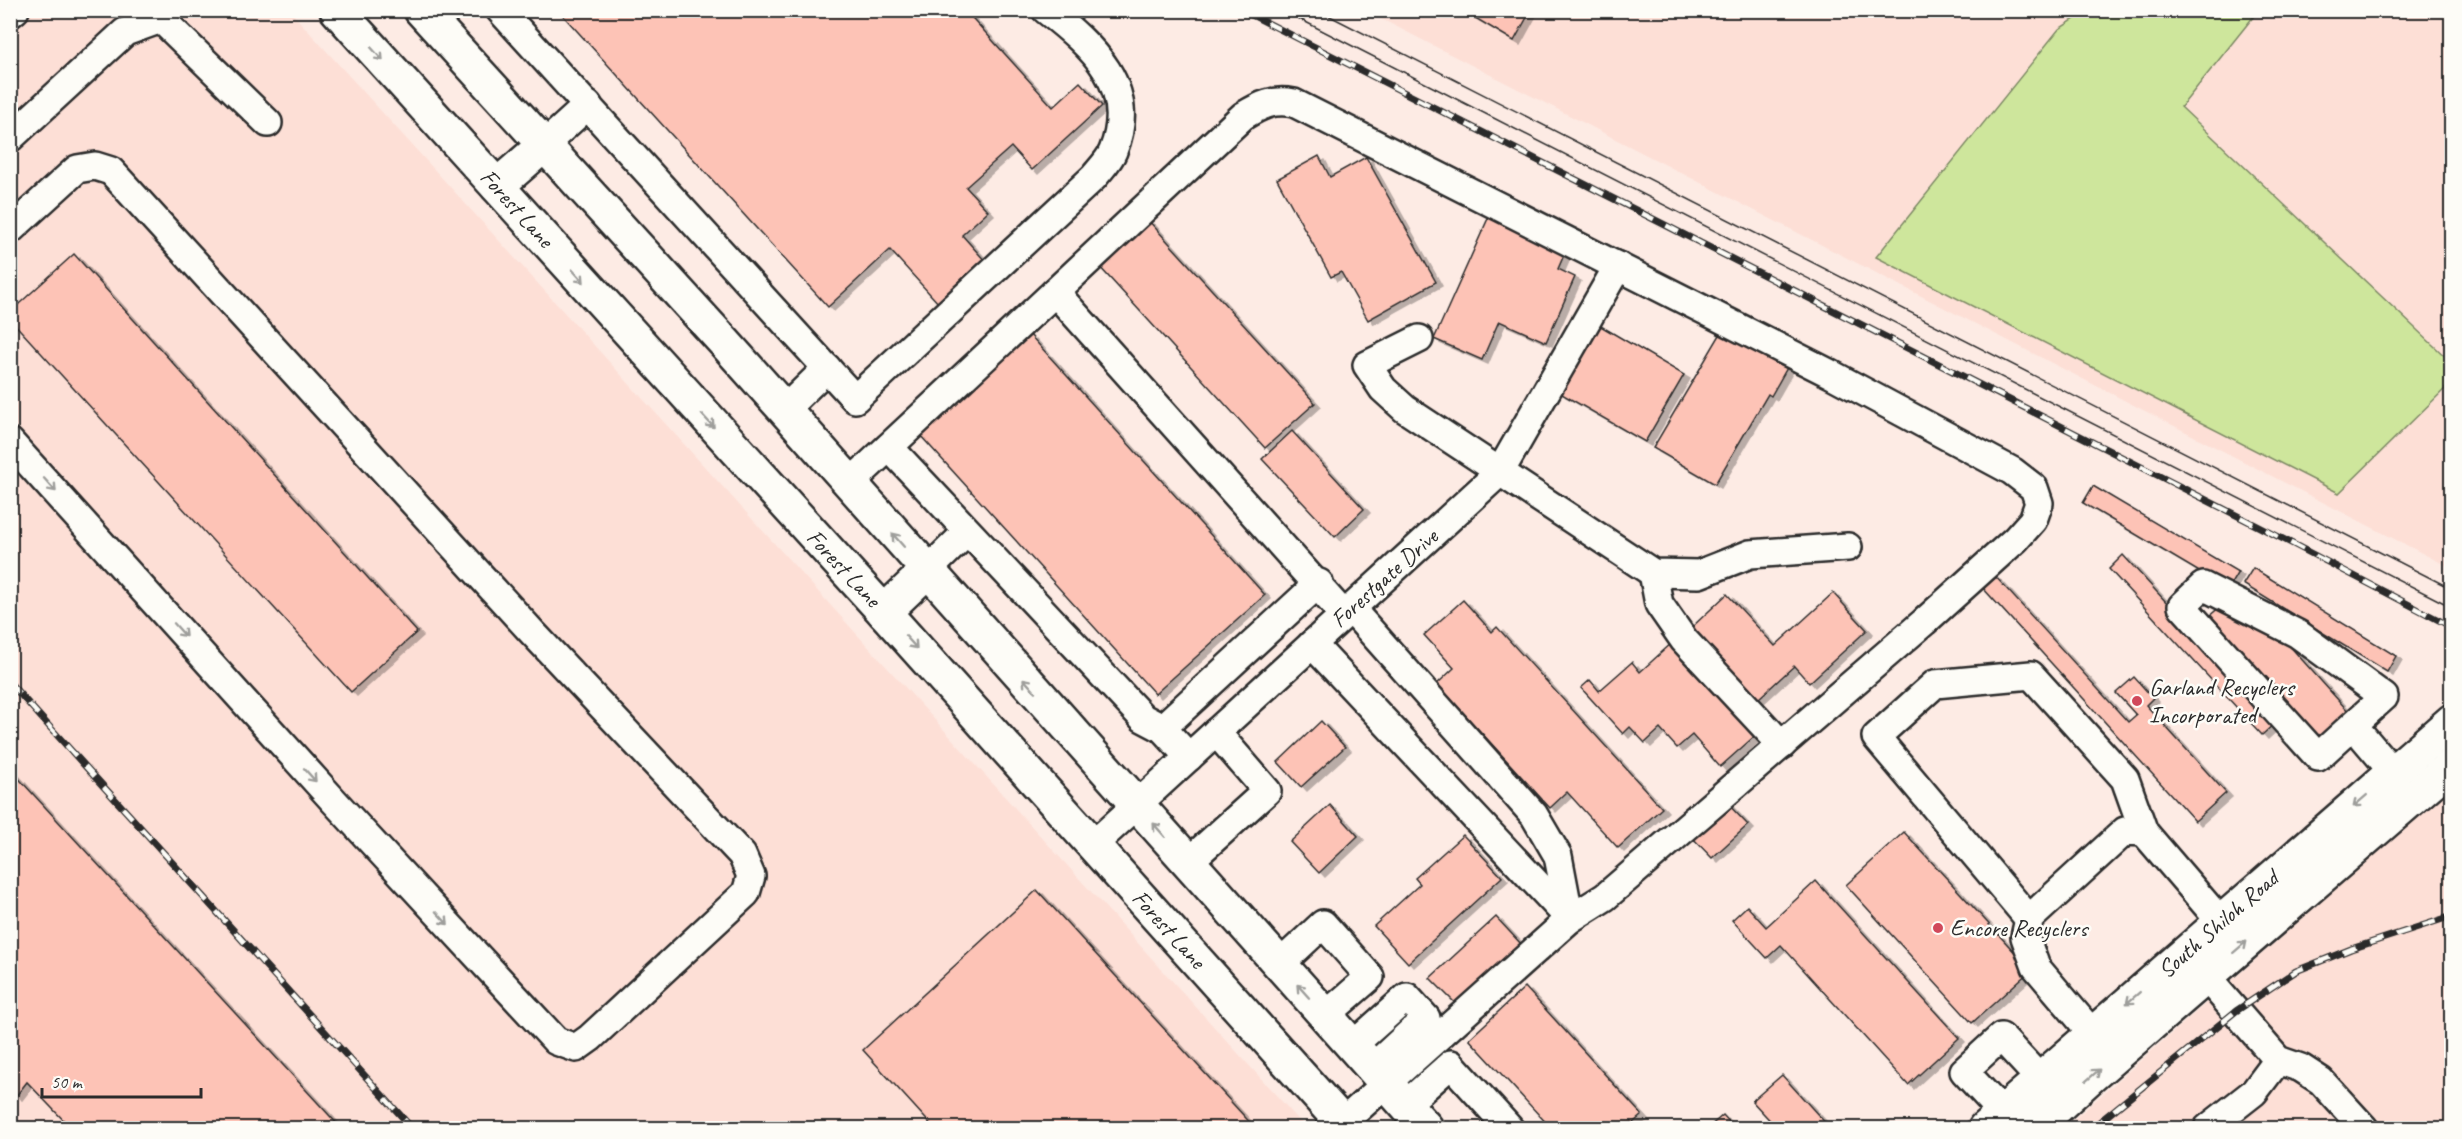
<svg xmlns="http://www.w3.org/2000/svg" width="2462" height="1139" viewBox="0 0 2462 1139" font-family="Caveat,sans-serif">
	<defs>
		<filter id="shadow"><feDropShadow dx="6" dy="4" stdDeviation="0" flood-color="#0004"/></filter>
	</defs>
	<rect width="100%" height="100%" fill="#fdebe4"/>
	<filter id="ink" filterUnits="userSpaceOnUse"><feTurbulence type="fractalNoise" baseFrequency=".0167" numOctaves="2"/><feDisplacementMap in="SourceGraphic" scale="12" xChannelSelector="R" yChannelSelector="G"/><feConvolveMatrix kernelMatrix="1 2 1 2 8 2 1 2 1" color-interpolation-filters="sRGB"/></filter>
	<g filter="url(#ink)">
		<g fill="#fddfd6">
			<path d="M 10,11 L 290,11 L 1306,1128 L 11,1128 Z"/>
			<path d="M 1366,11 L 2451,11 L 2451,568 Z"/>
			<path d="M 2451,788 L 2451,1128 L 2064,1128 Z"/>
		</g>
		<path fill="#cee69c" stroke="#7c8864" stroke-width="1.5" d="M 2087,11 L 2258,11 L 2181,107 L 2451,362 L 2451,383 L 2339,493 L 1876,257 L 2059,29 Z"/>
		<g fill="#fdc3b6" stroke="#2b2b2b" stroke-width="1.5" filter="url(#shadow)">
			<path d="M 558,10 L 965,10 L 1053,107 L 1080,82 L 1102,106 L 1032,170 L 1011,147 L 966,187 L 988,211 L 962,235 L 986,262 L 939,304 L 890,250 L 828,307 Z"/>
			<path d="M 1462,10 L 1531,10 L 1514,41 Z"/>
			<path d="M 1319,156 L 1330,177 L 1366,157 L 1436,282 L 1368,320 L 1341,272 L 1331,277 L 1277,179 Z"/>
			<path d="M 1490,214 L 1567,248 L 1558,269 L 1575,277 L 1546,342 L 1499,321 L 1482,360 L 1434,339 Z"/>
			<path d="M 1148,220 L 1315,403 L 1265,448 L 1098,265 Z"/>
			<path d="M 74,254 L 417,632 L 351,692 L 10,319 L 10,312 Z"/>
			<path d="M 1599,325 L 1684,375 L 1645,442 L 1560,393 Z"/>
			<path d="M 1724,328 L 1788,366 L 1771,396 L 1768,394 L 1715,484 L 1653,448 Z"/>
			<path d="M 1030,335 L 1265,595 L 1155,694 L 920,435 Z"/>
			<path d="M 1292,431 L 1364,509 L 1335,537 L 1262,459 Z"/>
			<path d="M 2093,486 L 2238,572 L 2228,589 L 2083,503 Z"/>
			<path d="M 2123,555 L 2276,722 L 2262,735 L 2109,569 Z"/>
			<path d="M 2253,568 L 2396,656 L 2387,672 L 2243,584 Z"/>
			<path d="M 1995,576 L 2128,722 L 2136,715 L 2116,693 L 2134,677 L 2153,698 L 2146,705 L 2226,793 L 2195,821 L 1982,587 Z"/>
			<path d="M 1833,593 L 1867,630 L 1809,683 L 1794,666 L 1758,699 L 1692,627 L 1727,594 L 1775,646 Z"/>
			<path d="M 1463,600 L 1492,632 L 1497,627 L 1662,808 L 1618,848 L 1567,792 L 1550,808 L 1437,684 L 1454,668 L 1424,635 Z"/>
			<path d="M 2221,606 L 2287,643 L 2348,711 L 2319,738 L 2207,618 Z"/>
			<path d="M 1673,642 L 1757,734 L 1720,767 L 1692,735 L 1677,748 L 1660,729 L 1645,743 L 1630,727 L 1623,734 L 1581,688 L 1590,680 L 1599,691 L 1632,662 L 1640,672 Z"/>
			<path d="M 1321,721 L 1345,747 L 1301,787 L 1278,762 Z"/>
			<path d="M 10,769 L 341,1128 L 71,1128 L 27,1082 L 16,1096 L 10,1089 Z"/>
			<path d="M 1724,800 L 1748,825 L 1712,858 L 1688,833 Z"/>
			<path d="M 1330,805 L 1358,836 L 1319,873 L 1290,842 Z"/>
			<path d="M 1904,832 L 2031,970 L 1972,1023 L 1846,885 Z"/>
			<path d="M 1463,835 L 1502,877 L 1408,963 L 1374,926 L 1420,884 L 1415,878 Z"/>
			<path d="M 1816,881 L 1959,1038 L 1908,1085 L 1781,945 L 1767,958 L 1732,920 L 1747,906 L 1766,927 Z"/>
			<path d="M 1037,890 L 1255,1128 L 934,1128 L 863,1050 Z"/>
			<path d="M 1496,917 L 1522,945 L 1457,1005 L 1430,978 Z"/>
			<path d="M 1525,987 L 1642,1115 L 1627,1128 L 1551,1128 L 1469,1039 Z"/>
			<path d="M 1782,1075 L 1830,1128 L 1777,1128 L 1752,1101 Z"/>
			<path d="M 1723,1115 L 1735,1128 L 1708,1128 Z"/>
		</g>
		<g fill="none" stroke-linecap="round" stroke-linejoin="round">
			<g stroke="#2b2b2b" stroke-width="32">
				<g id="minor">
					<path d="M 500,10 L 855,399 L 1094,177 C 1100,169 1109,161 1113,151 C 1139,87 1092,46 1046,10"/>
					<path d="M 10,14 L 15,10"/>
					<path d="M 10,138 L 125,32 L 161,19 L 268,123"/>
					<path d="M 543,146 L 588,105"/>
					<path d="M 10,230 L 77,169 L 95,166 L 111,171 L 531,631 L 742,855 L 751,876 L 746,893 L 590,1038 L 576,1048 L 556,1041 L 334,801 L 10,442"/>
					<path d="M 1055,292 L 1243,116 C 1261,105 1273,99 1294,103 L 1831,374 L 2012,471 L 2034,488 L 2039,503 L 2033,520 L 2016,539 L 1924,622 L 1605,897 L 1570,919 L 1558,856 L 1534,815 L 1351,609"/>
					<path d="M 1419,339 L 1367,365 L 1383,389 L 1405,409 L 1653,573 L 1699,574 L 1750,554 L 1848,547"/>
					<path d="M 784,410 L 827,368"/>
					<path d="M 889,447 L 1143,718 L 1162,728 L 1189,757"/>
					<path d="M 849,484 L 1055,292 L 1344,615"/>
					<path d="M 926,572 L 967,532"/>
					<path d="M 1653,573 L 1659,604 L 1684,640 L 1782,745"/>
					<path d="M 1312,644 L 1570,919 L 1342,1123"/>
					<path d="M 2353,725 L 2318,757 L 2182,606 L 2203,586 L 2298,634 L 2384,697 L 2353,725 L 2393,772"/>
					<path d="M 1162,728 L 1319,583"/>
					<path d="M 1093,845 L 1500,472 L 1618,266"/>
					<path d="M 1187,863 L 1267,791 L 1216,732"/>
					<path d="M 2029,919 L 1876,737 L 1935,684 L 2031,675 L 2125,779 L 2144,832"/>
					<path d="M 1279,965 L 1323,924 L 1370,977 L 1325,1016"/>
					<path d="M 2206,977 L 2278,1060 L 2301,1068 L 2321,1081 L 2364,1128"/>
					<path d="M 2092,1033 L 2036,967 L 2025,937 L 2029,919 L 2125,831 L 2144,832 L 2221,922"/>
					<path d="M 1352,1046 L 1407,997 L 1426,1018 L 1372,1068"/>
					<path d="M 1405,1105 L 1451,1064 L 1509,1128"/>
					<path d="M 2017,1128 L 1964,1071 L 2001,1037 L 2053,1093"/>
					<path d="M 2208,1128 L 2254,1092 L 2278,1060"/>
				</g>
			</g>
			<g stroke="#2b2b2b" stroke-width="38">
				<g id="major">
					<path d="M 337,10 L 884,612 L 1347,1128"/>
					<path d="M 421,10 L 725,343 L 1426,1128"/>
					<path d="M 497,186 L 543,146"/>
					<path d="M 884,612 L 926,572"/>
					<path d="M 1985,1128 L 2452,721"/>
					<path d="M 2034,1128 L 2089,1078 L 2452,764"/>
				</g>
			</g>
			<use href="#minor" stroke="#fdfcf7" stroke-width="27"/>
			<use href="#major" stroke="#fdfcf7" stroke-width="33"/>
			<g stroke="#2b2b2b" stroke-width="1.5">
				<path d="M 1282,10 L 2452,607"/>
				<path d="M 1318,10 L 2452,589"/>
			</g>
			<g stroke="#2b2b2b" stroke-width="7">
				<g id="rail">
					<path d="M 1242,10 L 2293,544 L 2452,627"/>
					<path d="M 10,683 L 412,1128"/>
					<path d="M 2092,1128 L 2236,1011 L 2296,971 L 2351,949 L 2452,916"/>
				</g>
			</g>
			<use href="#rail" stroke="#fdfcf7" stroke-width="4.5" stroke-dasharray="14" stroke-linecap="butt"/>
		</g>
		<defs><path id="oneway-shaft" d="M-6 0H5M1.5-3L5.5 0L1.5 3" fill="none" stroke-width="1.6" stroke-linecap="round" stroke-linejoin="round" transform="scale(1.5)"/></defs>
		<g stroke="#9e9e9b">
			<use href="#oneway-shaft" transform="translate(377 54) rotate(48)"/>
			<use href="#oneway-shaft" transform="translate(578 276) rotate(48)"/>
			<use href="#oneway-shaft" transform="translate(708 421) rotate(47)"/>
			<use href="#oneway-shaft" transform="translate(50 485) rotate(48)"/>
			<use href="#oneway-shaft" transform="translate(898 540) rotate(-131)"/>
			<use href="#oneway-shaft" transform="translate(180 630) rotate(48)"/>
			<use href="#oneway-shaft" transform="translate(911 642) rotate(48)"/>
			<use href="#oneway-shaft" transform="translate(1029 685) rotate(-132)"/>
			<use href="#oneway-shaft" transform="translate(310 775) rotate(48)"/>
			<use href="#oneway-shaft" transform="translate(2360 801) rotate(139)"/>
			<use href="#oneway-shaft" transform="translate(1159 830) rotate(-131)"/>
			<use href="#oneway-shaft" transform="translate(442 918) rotate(47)"/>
			<use href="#oneway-shaft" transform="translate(2240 947) rotate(-41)"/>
			<use href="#oneway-shaft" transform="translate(1303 991) rotate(-132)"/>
			<use href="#oneway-shaft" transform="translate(2133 998) rotate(139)"/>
			<use href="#oneway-shaft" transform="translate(2093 1075) rotate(-41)"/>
		</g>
	</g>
	<g fill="#d1495b" stroke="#fdfcf7" stroke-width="2">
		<circle cx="2137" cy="701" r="6"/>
		<circle cx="1938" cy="928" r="6"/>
	</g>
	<g text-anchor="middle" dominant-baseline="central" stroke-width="5" stroke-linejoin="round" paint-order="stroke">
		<g font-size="24" fill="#2b2b2b" stroke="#fdfcf7">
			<text transform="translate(517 208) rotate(48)">Forest Lane</text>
			<text transform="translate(844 568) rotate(47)">Forest Lane</text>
			<text transform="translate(1384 578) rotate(-42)">Forestgate Drive</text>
			<text transform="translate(2218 924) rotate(-41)">South Shiloh Road</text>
			<text transform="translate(1169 929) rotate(48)">Forest Lane</text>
		</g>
		<g font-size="24" fill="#2b2b2b" stroke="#fdfcf7" text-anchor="start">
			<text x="2149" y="687">Garland Recyclers<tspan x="2149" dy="28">Incorporated</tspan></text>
			<text x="1950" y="928">Encore Recyclers</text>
		</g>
	</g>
	<rect width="2462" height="1139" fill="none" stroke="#fdfcf7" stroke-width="36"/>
	<rect x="18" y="18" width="2426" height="1103" fill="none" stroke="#2b2b2b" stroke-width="2" filter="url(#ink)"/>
	<path d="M42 1088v9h159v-9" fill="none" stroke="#2b2b2b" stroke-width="3"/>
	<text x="51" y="1088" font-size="18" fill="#2b2b2b" stroke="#fdfcf7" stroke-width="4.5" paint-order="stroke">50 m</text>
</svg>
